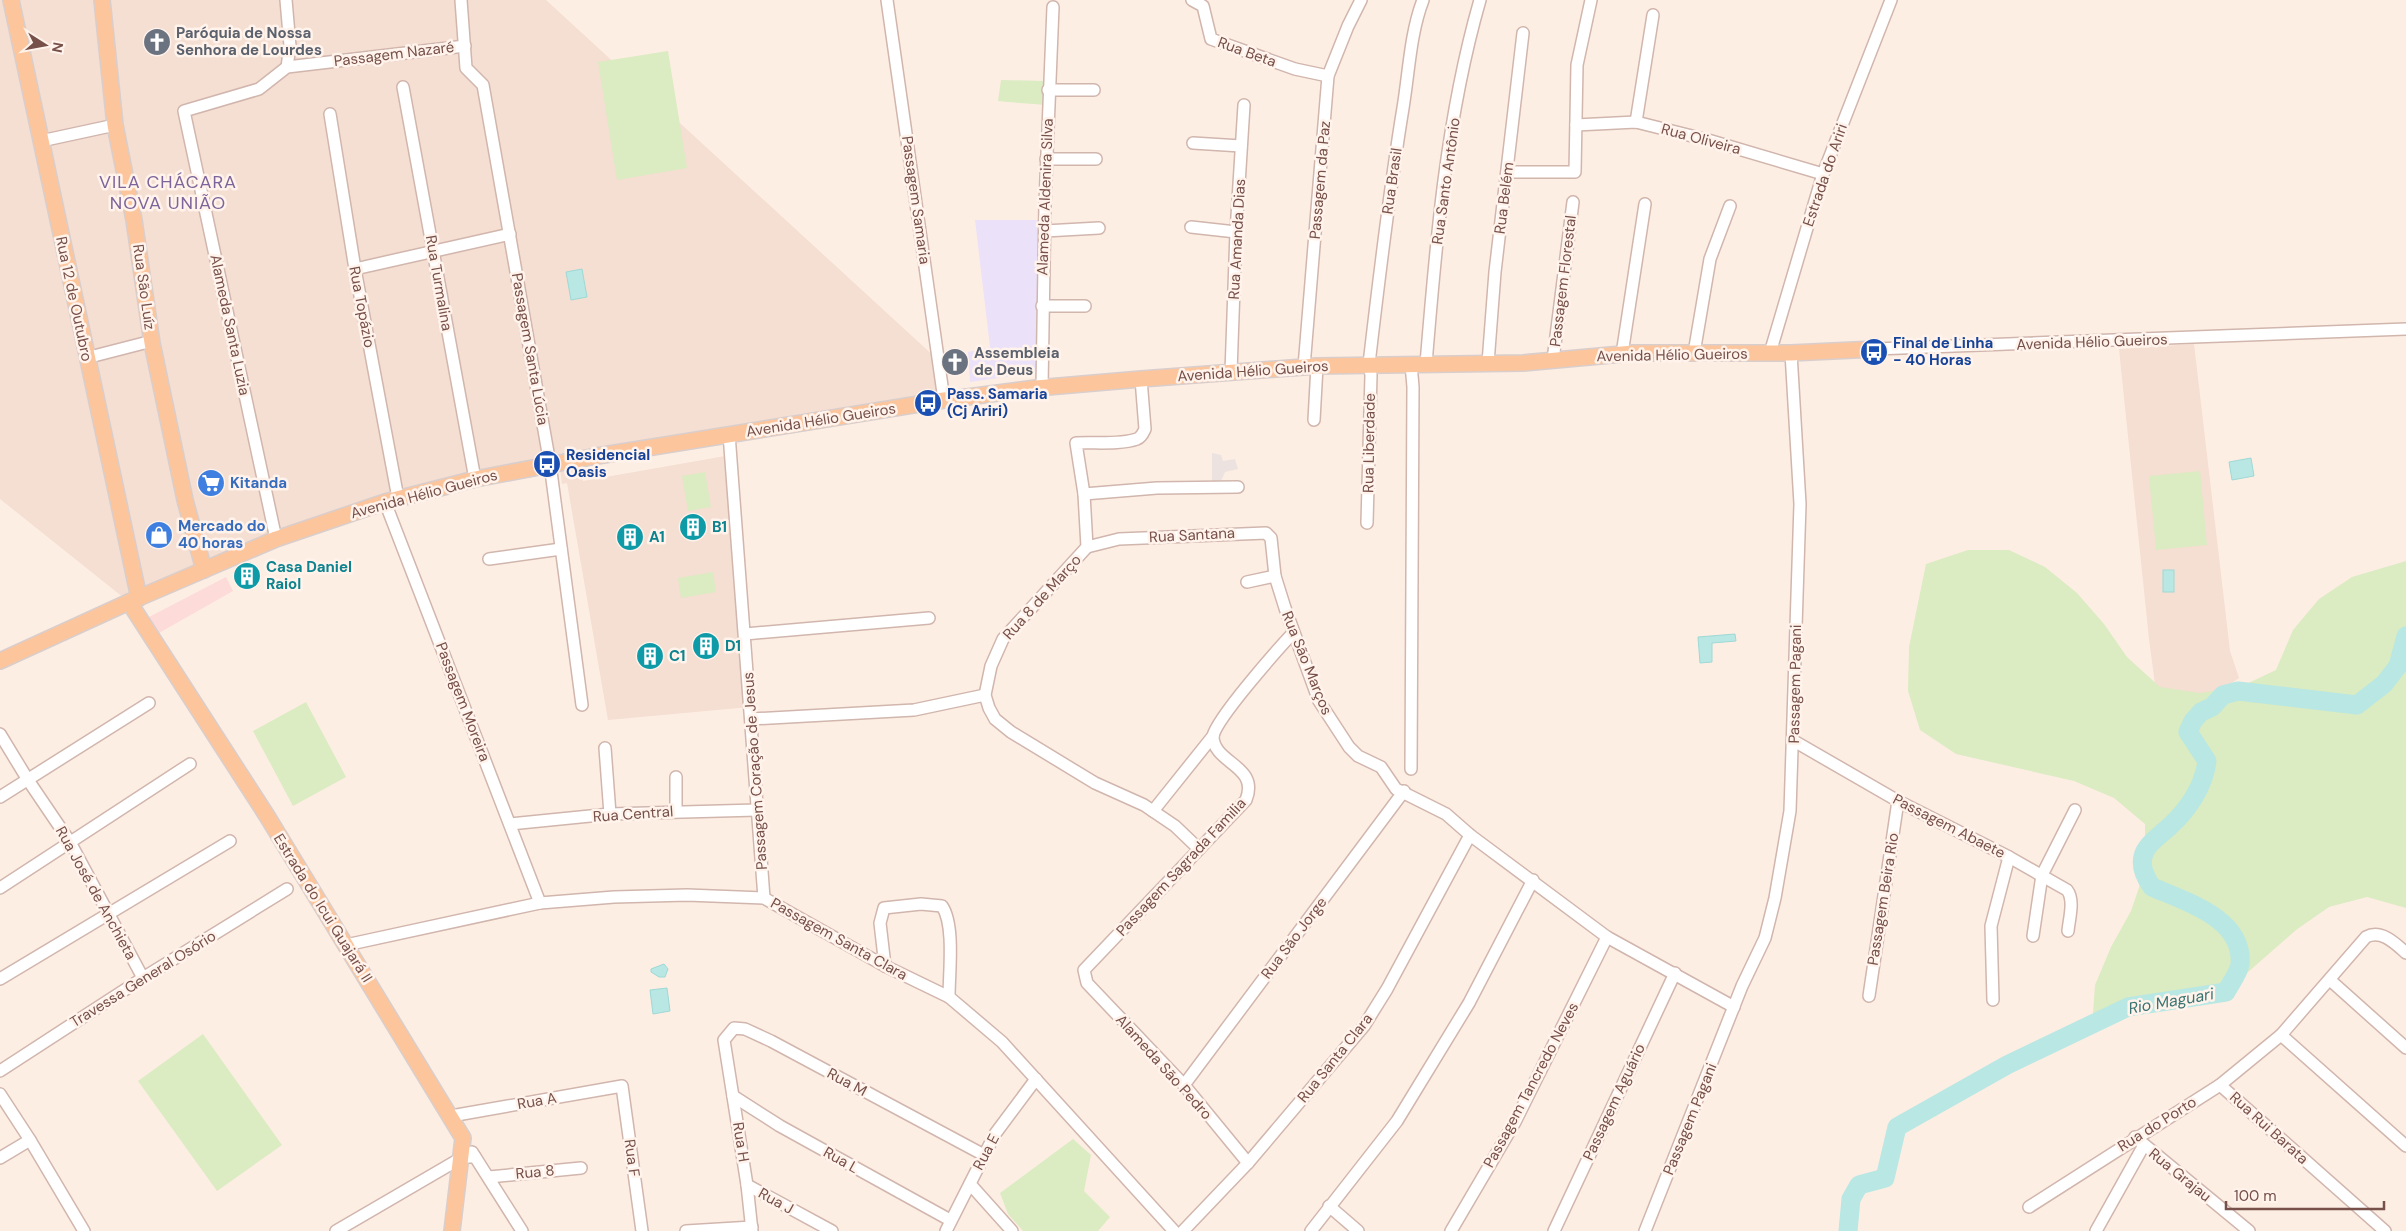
<svg xmlns="http://www.w3.org/2000/svg" width="2406" height="1231" viewBox="0 0 2406 1231" font-family="'DM Sans',sans-serif">
	<rect width="100%" height="100%" fill="#fdeee4"/>
	<g fill="#f5ded2">
		<path d="M 0,0 L 546,0 L 937,359 L 944,400 L 580,459 L 583,481 L 731,455 L 750,707 L 608,720 L 567,483 L 562,484 L 559,462 L 385,502 L 129,602 L 0,499 Z"/>
		<path d="M 2194,344 L 2230,651 L 2239,678 L 2198,706 L 2163,745 L 2149,639 L 2119,349 Z"/>
	</g>
	<path fill="#fddbd8" d="M 226,577 L 233,591 L 159,633 L 149,617 Z"/>
	<path fill="#ece2df" d="M 1212,453 L 1221,455 L 1223,461 L 1235,459 L 1238,469 L 1225,472 L 1221,481 L 1212,482 Z"/>
	<path fill="#ebe1f9" d="M 975,220 L 1038,220 L 1038,372 L 970,382 L 968,352 L 990,347 Z"/>
	<g fill="#dbebc2">
		<path d="M 668,51 L 687,168 L 617,180 L 598,62 Z"/>
		<path d="M 1001,80 L 1045,81 L 1044,105 C 1029,103 1014,103 998,101 Z"/>
		<path d="M 2200,471 L 2207,545 L 2156,550 L 2149,476 Z"/>
		<path d="M 705,472 L 711,507 L 688,511 L 682,476 Z"/>
		<path d="M 1968,550 L 2009,550 L 2045,567 L 2077,593 L 2104,624 L 2127,657 L 2160,687 L 2200,693 L 2240,687 L 2276,670 L 2293,630 L 2319,599 L 2352,577 L 2406,561 L 2406,908 L 2367,897 L 2329,907 L 2296,930 L 2247,973 L 2221,989 L 2106,1021 L 2093,1013 L 2095,985 L 2111,947 L 2131,911 L 2145,870 L 2145,824 L 2114,798 L 2074,781 L 1956,754 L 1920,730 L 1908,691 L 1909,647 L 1926,564 Z"/>
		<path d="M 713,572 L 716,592 L 681,598 L 678,578 Z"/>
		<path d="M 306,702 L 346,777 L 293,806 L 253,731 Z"/>
		<path d="M 203,1034 L 282,1145 L 217,1191 L 138,1081 Z"/>
		<path d="M 1073,1139 L 1091,1155 L 1084,1191 L 1110,1217 L 1098,1231 L 1023,1231 L 1008,1214 L 1000,1193 Z"/>
	</g>
	<g fill="#b8e7e4" stroke="#9ed9d6">
		<path d="M 582,269 L 587,297 L 571,300 L 566,272 Z"/>
		<path d="M 2251,458 L 2254,476 L 2232,480 L 2229,462 Z"/>
		<rect x="2163" y="570" width="11" height="22"/>
		<path d="M 1735,634 L 1736,641 L 1712,643 L 1712,662 L 1700,663 L 1698,637 Z"/>
		<path d="M 664,964 L 668,969 L 665,977 L 659,977 L 651,972 L 651,969 Z"/>
		<path d="M 667,988 L 670,1011 L 653,1014 L 650,990 Z"/>
	</g>
	<g fill="none" stroke-linecap="round" stroke-linejoin="round">
		<path stroke="#b8e7e4" stroke-width="19" d="M 1848,1231 L 1851,1199 L 1859,1185 L 1885,1178 L 1897,1127 L 2007,1065 L 2128,1007 L 2226,992 C 2230,984 2239,973 2240,964 C 2244,918 2184,901 2152,887 C 2144,876 2139,863 2145,851 C 2150,841 2162,834 2170,826 C 2188,810 2204,786 2207,761 L 2188,732 L 2193,721 L 2201,712 L 2212,707 L 2223,695 L 2238,691 L 2357,705 L 2384,684 L 2398,666 L 2406,636"/>
		<g stroke="#d1b6ad" stroke-width="14">
			<g id="minor">
				<path d="M 286,0 L 290,46 L 287,67"/>
				<path d="M 461,0 L 466,68 L 483,85 L 550,464 L 582,705"/>
				<path d="M 887,0 L 944,400"/>
				<path d="M 1192,0 L 1203,6 L 1211,39 L 1295,69 L 1328,76"/>
				<path d="M 403,87 L 475,479"/>
				<path d="M 1048,90 L 1094,90"/>
				<path d="M 330,114 L 355,269 L 398,498"/>
				<path d="M 1636,122 L 1653,15"/>
				<path d="M 1576,125 L 1636,122 L 1708,140 L 1823,174"/>
				<path d="M 41,141 L 115,125"/>
				<path d="M 1193,143 L 1241,146"/>
				<path d="M 1046,159 L 1096,159"/>
				<path d="M 1507,172 L 1575,172 L 1577,65 L 1591,0"/>
				<path d="M 1191,227 L 1236,232"/>
				<path d="M 1045,231 L 1099,228"/>
				<path d="M 355,269 L 510,234"/>
				<path d="M 1042,306 L 1085,306"/>
				<path d="M 1875,349 L 2406,329"/>
				<path d="M 1694,353 L 1710,259 L 1730,206"/>
				<path d="M 1770,353 L 1823,174 L 1891,0"/>
				<path d="M 1622,354 L 1645,204"/>
				<path d="M 86,358 L 152,341"/>
				<path d="M 1553,360 L 1573,202"/>
				<path d="M 1488,363 L 1495,272 L 1523,33"/>
				<path d="M 1411,364 L 1413,387 L 1411,769"/>
				<path d="M 1426,364 C 1436,242 1446,118 1480,0"/>
				<path d="M 1304,367 L 1328,76 L 1348,26 L 1361,0"/>
				<path d="M 1231,372 L 1236,232 L 1244,105"/>
				<path d="M 1141,379 L 1145,429 C 1143,433 1142,437 1137,439 C 1120,445 1094,442 1076,443 L 1084,494 L 1087,547 L 1003,639 L 991,666 L 985,695 L 989,708 L 995,719 L 1011,732 L 1095,783 L 1144,805 L 1175,826 L 1199,849"/>
				<path d="M 1042,388 L 1045,203 L 1053,7"/>
				<path d="M 1314,420 L 1317,366"/>
				<path d="M 729,434 L 764,898"/>
				<path d="M 1084,494 L 1157,488 L 1238,487"/>
				<path d="M 385,502 L 540,903"/>
				<path d="M 1367,523 L 1371,375 L 1369,364 C 1379,278 1389,193 1403,108 C 1409,72 1410,34 1423,0"/>
				<path d="M 276,539 L 184,111 L 259,89 L 287,67 L 465,46"/>
				<path d="M 1087,547 L 1119,539 L 1266,533 L 1271,538 L 1275,576 L 1285,608 L 1319,701 L 1349,747 L 1358,756 L 1381,767 L 1396,789 L 1446,814 L 1470,835 L 1607,937 L 1734,1007"/>
				<path d="M 489,559 L 561,549"/>
				<path d="M 1247,582 L 1275,576"/>
				<path d="M 745,634 L 929,618"/>
				<path d="M 751,719 L 914,710 L 985,695"/>
				<path d="M 0,734 L 28,780 L 70,842 L 143,978"/>
				<path d="M 1213,736 C 1213,764 1260,765 1246,800 L 1084,970 L 1087,983 L 1184,1085 L 1248,1163"/>
				<path d="M 1794,741 L 1898,801 L 2009,857 L 2067,890 C 2075,900 2069,919 2068,931"/>
				<path d="M 605,748 L 610,814"/>
				<path d="M 676,777 L 676,811"/>
				<path d="M 0,797 L 149,703"/>
				<path d="M 1153,811 L 1213,736 C 1217,718 1277,650 1293,633"/>
				<path d="M 510,824 L 610,814 L 757,810"/>
				<path d="M 0,888 L 190,764"/>
				<path d="M 2033,936 L 2042,875 L 2075,810"/>
				<path d="M 346,945 L 540,903 L 614,897 L 687,895 L 764,898 L 885,966 L 949,997 L 1002,1042 L 1174,1231"/>
				<path d="M 885,966 L 880,923 L 884,908 L 921,904 L 942,906 C 955,925 949,973 949,997"/>
				<path d="M 0,979 L 230,841"/>
				<path d="M 2330,980 L 2406,1048"/>
				<path d="M 1869,996 L 1898,801"/>
				<path d="M 1993,1000 L 1991,926 L 2009,857"/>
				<path d="M 2281,1035 L 2406,1146"/>
				<path d="M 0,1071 L 143,978 L 287,889"/>
				<path d="M 1184,1085 L 1404,791"/>
				<path d="M 2220,1085 L 2385,1231"/>
				<path d="M 0,1094 L 30,1140 L 84,1231"/>
				<path d="M 733,1096 L 780,1126 L 950,1220"/>
				<path d="M 451,1116 L 622,1086 L 642,1231"/>
				<path d="M 2135,1137 L 2249,1231"/>
				<path d="M 472,1152 L 522,1231"/>
				<path d="M 0,1158 L 30,1140"/>
				<path d="M 489,1177 L 581,1168"/>
				<path d="M 970,1184 L 1012,1231"/>
				<path d="M 747,1185 L 832,1231"/>
				<path d="M 1329,1206 L 1358,1231"/>
				<path d="M 2029,1207 L 2220,1085 L 2281,1035 L 2366,937 C 2381,929 2395,943 2406,953"/>
				<path d="M 336,1231 L 463,1157 L 475,1157"/>
				<path d="M 686,1231 L 752,1227"/>
				<path d="M 752,1231 L 747,1185 L 724,1040 L 734,1028 L 745,1029 L 771,1041 L 984,1155"/>
				<path d="M 946,1231 L 995,1134 L 1036,1079"/>
				<path d="M 1183,1231 L 1248,1163 L 1364,1026 L 1387,989 L 1470,835"/>
				<path d="M 1311,1231 L 1397,1121 L 1469,1003 L 1533,880"/>
				<path d="M 1451,1231 L 1515,1122 L 1607,937"/>
				<path d="M 1554,1231 L 1675,973"/>
				<path d="M 1645,1231 L 1742,986 L 1765,938 L 1775,898 L 1790,811 L 1800,504 L 1791,353"/>
				<path d="M 2096,1231 L 2144,1145"/>
			</g>
		</g>
		<g stroke="#d9cecc" stroke-width="18">
			<g id="major">
				<path d="M 11,0 L 139,598"/>
				<path d="M 102,0 L 115,125 L 134,220 L 152,343 L 185,500 L 204,570"/>
				<path d="M 129,602 L 267,816 L 463,1138 L 452,1231"/>
				<path d="M 0,661 L 129,602 L 276,539 L 385,502 L 475,479 L 597,456 L 944,400 L 1036,388 L 1141,379 L 1317,366 L 1523,363 L 1633,353 L 1791,353 L 1875,349"/>
			</g>
		</g>
		<use href="#minor" stroke="#fff" stroke-width="11"/>
		<use href="#major" stroke="#fdc59b" stroke-width="15"/>
	</g>
	<defs>
		<g id="church-disc" transform="scale(1.4375)"><circle r="9.5" fill="#6b7280" stroke="#fff3eb"/><path d="M-1.2-6h2.4v3.5h3.3v2.4h-3.3V6h-2.4V-.1h-3.3v-2.4h3.3Z" fill="#fff"/></g>
		<g id="bus-disc" transform="scale(1.4375)"><circle r="9.5" fill="#1a4fb4" stroke="#fff3eb"/><path d="M-5-6H5V4H4V6H2V4H-2V6H-4V4H-5ZM-3.5-4V0h7V-4ZM-3.5 1.2v1.5H-2V1.2ZM2 1.2v1.5H3.5V1.2Z" fill="#fff"/></g>
		<g id="supermarket-disc" transform="scale(1.4375)"><circle r="9.5" fill="#3f7fe0" stroke="#fff3eb"/><path d="M-6-5.5h2.5l.6 2H6L4.5 2H-2.5L-4.4-4H-6ZM-1.5 3.2a1.3 1.3 0 1 0 .1 0ZM3 3.2a1.3 1.3 0 1 0 .1 0Z" fill="#fff"/></g>
		<g id="building-disc" transform="scale(1.4375)"><circle r="9.5" fill="#0f9aa8" stroke="#fff3eb"/><path d="M-4-6H4V6H1V3H-1V6H-4ZM-2.5-4.3h1.7v1.8h-1.7ZM.8-4.3h1.7v1.8H.8ZM-2.5-1h1.7V.8h-1.7ZM.8-1h1.7V.8H.8Z" fill="#fff"/></g>
		<g id="shop-disc" transform="scale(1.4375)"><circle r="9.5" fill="#3f7fe0" stroke="#fff3eb"/><path d="M-5-2.5h2.3a2.7 3.5 0 0 1 5.4 0H5L5.5 6h-11ZM-1.5-2.5h3a1.5 2.3 0 0 0-3 0Z" fill="#fff"/></g>
	</defs>
	<g fill-rule="evenodd">
		<use href="#church-disc" x="157" y="42"/>
		<use href="#bus-disc" x="1874" y="352"/>
		<use href="#church-disc" x="955" y="362"/>
		<use href="#bus-disc" x="928" y="403"/>
		<use href="#bus-disc" x="547" y="464"/>
		<use href="#supermarket-disc" x="211" y="483"/>
		<use href="#building-disc" x="693" y="527"/>
		<use href="#shop-disc" x="159" y="535"/>
		<use href="#building-disc" x="630" y="537"/>
		<use href="#building-disc" x="247" y="576"/>
		<use href="#building-disc" x="706" y="646"/>
		<use href="#building-disc" x="650" y="656"/>
	</g>
	<g text-anchor="middle" dominant-baseline="central" stroke-width="5" stroke-linejoin="round" paint-order="stroke">
		<g font-size="15" font-weight="bold" fill="#5b616d" stroke="#fff3eb" text-anchor="start">
			<text x="176" y="33">Paróquia de Nossa<tspan x="176" dy="17">Senhora de Lourdes</tspan></text>
			<text x="974" y="353">Assembleia<tspan x="974" dy="17">de Deus</tspan></text>
		</g>
		<g font-size="15" fill="#765049" stroke="#fff3eb">
			<text transform="translate(1247 52) rotate(20)">Rua Beta</text>
			<text transform="translate(394 54) rotate(-7)">Passagem Nazaré</text>
			<text transform="translate(1701 139) rotate(15)">Rua Oliveira</text>
			<text transform="translate(1825 175) rotate(-71)">Estrada do Ariri</text>
			<text transform="translate(1320 180) rotate(-85)">Passagem da Paz</text>
			<text transform="translate(1392 181) rotate(-82)">Rua Brasil</text>
			<text transform="translate(1446 181) rotate(-82)">Rua Santo Antônio</text>
			<text transform="translate(1045 197) rotate(-88)">Alameda Aldenira Silva</text>
			<text transform="translate(1504 198) rotate(-83)">Rua Belém</text>
			<text transform="translate(916 200) rotate(82)">Passagem Samaria</text>
			<text transform="translate(1237 239) rotate(-87)">Rua Amanda Dias</text>
			<text transform="translate(1563 281) rotate(-83)">Passagem Florestal</text>
			<text transform="translate(439 283) rotate(80)">Rua Turmalina</text>
			<text transform="translate(144 287) rotate(82)">Rua São Luíz</text>
			<text transform="translate(74 299) rotate(78)">Rua 12 de Outubro</text>
			<text transform="translate(362 307) rotate(79)">Rua Topázio</text>
			<text transform="translate(230 325) rotate(78)">Alameda Santa Luzia</text>
			<text transform="translate(2092 342) rotate(-2)">Avenida Hélio Gueiros</text>
			<text transform="translate(530 349) rotate(80)">Passagem Santa Lúcia</text>
			<text transform="translate(1672 355) rotate(-1)">Avenida Hélio Gueiros</text>
			<text transform="translate(1253 371) rotate(-4)">Avenida Hélio Gueiros</text>
			<text transform="translate(821 420) rotate(-9)">Avenida Hélio Gueiros</text>
			<text transform="translate(1369 443) rotate(-89)">Rua Liberdade</text>
			<text transform="translate(424 494) rotate(-15)">Avenida Hélio Gueiros</text>
			<text transform="translate(1192 535) rotate(-3)">Rua Santana</text>
			<text transform="translate(1042 597) rotate(-48)">Rua 8 de Março</text>
			<text transform="translate(1307 663) rotate(68)">Rua São Marços</text>
			<text transform="translate(1795 684) rotate(-89)">Passagem Pagani</text>
			<text transform="translate(463 702) rotate(69)">Passagem Moreira</text>
			<text transform="translate(755 771) rotate(-94)">Passagem Coração de Jesus</text>
			<text transform="translate(633 814) rotate(-4)">Rua Central</text>
			<text transform="translate(1949 826) rotate(27)">Passagem Abaete</text>
			<text transform="translate(1181 867) rotate(-47)">Passagem Sagrada Familia</text>
			<text transform="translate(96 893) rotate(61)">Rua José de Anchieta</text>
			<text transform="translate(1883 899) rotate(-81)">Passagem Beira Rio</text>
			<text transform="translate(323 908) rotate(58)">Estrada do Icui Guajará II</text>
			<text transform="translate(1294 938) rotate(-53)">Rua São Jorge</text>
			<text transform="translate(839 939) rotate(29)">Passagem Santa Clara</text>
			<text transform="translate(143 979) rotate(-32)">Travessa General Osório</text>
			<text transform="translate(1335 1058) rotate(-51)">Rua Santa Clara</text>
			<text transform="translate(1164 1067) rotate(48)">Alameda São Pedro</text>
			<text transform="translate(847 1082) rotate(28)">Rua M</text>
			<text transform="translate(1531 1085) rotate(-62)">Passagem Tancredo Neves</text>
			<text transform="translate(537 1101) rotate(-10)">Rua A</text>
			<text transform="translate(1614 1102) rotate(-65)">Passagem Aguário</text>
			<text transform="translate(1690 1119) rotate(-68)">Passagem Pagani</text>
			<text transform="translate(2157 1124) rotate(-32)">Rua do Porto</text>
			<text transform="translate(2269 1128) rotate(42)">Rua Rui Barata</text>
			<text transform="translate(741 1142) rotate(81)">Rua H</text>
			<text transform="translate(986 1152) rotate(-62)">Rua E</text>
			<text transform="translate(632 1158) rotate(82)">Rua F</text>
			<text transform="translate(841 1160) rotate(29)">Rua L</text>
			<text transform="translate(535 1172) rotate(-5)">Rua 8</text>
			<text transform="translate(2180 1175) rotate(39)">Rua Grajau</text>
			<text transform="translate(776 1201) rotate(29)">Rua J</text>
		</g>
		<g font-size="15" font-weight="bold" fill="#164399" stroke="#fff3eb" text-anchor="start">
			<text x="1893" y="343">Final de Linha<tspan x="1893" dy="17">- 40 Horas</tspan></text>
			<text x="947" y="394">Pass. Samaria<tspan x="947" dy="17">(Cj Ariri)</tspan></text>
			<text x="566" y="455">Residencial<tspan x="566" dy="17">Oasis</tspan></text>
		</g>
		<g font-size="15" font-weight="bold" fill="#366cbe" stroke="#fff3eb" text-anchor="start">
			<text x="230" y="483">Kitanda</text>
			<text x="178" y="526">Mercado do<tspan x="178" dy="17">40 horas</tspan></text>
		</g>
		<g font-size="15" font-weight="bold" fill="#0d838f" stroke="#fff3eb" text-anchor="start">
			<text x="712" y="527">B1</text>
			<text x="649" y="537">A1</text>
			<text x="266" y="567">Casa Daniel<tspan x="266" dy="17">Raiol</tspan></text>
			<text x="725" y="646">D1</text>
			<text x="669" y="656">C1</text>
		</g>
		<g font-size="16" font-style="italic" fill="#397472" stroke="#fff3eb">
			<text transform="translate(2171 1001) rotate(-10)">Rio Maguari</text>
		</g>
		<g font-size="18" letter-spacing="1" fill="#7d649a" stroke="#fff3eb">
			<text x="168" y="182">VILA CHÁCARA<tspan x="168" dy="21">NOVA UNIÃO</tspan></text>
		</g>
	</g>
	<g transform="translate(45 45) rotate(101)" stroke="#fff3eb" stroke-width="4" paint-order="stroke">
	<path d="M0-4L9 19L0 12L-9 19Z" fill="#765049"/>
	<text y="-8" font-size="14" font-weight="bold" text-anchor="middle" fill="#765049">N</text>
	</g>
	<path d="M2226 1201v8h158v-8" fill="none" stroke="#765049" stroke-width="2.5"/>
	<text x="2234" y="1201" font-size="15" fill="#765049" stroke="#fff3eb" stroke-width="4" paint-order="stroke">100 m</text>
</svg>
